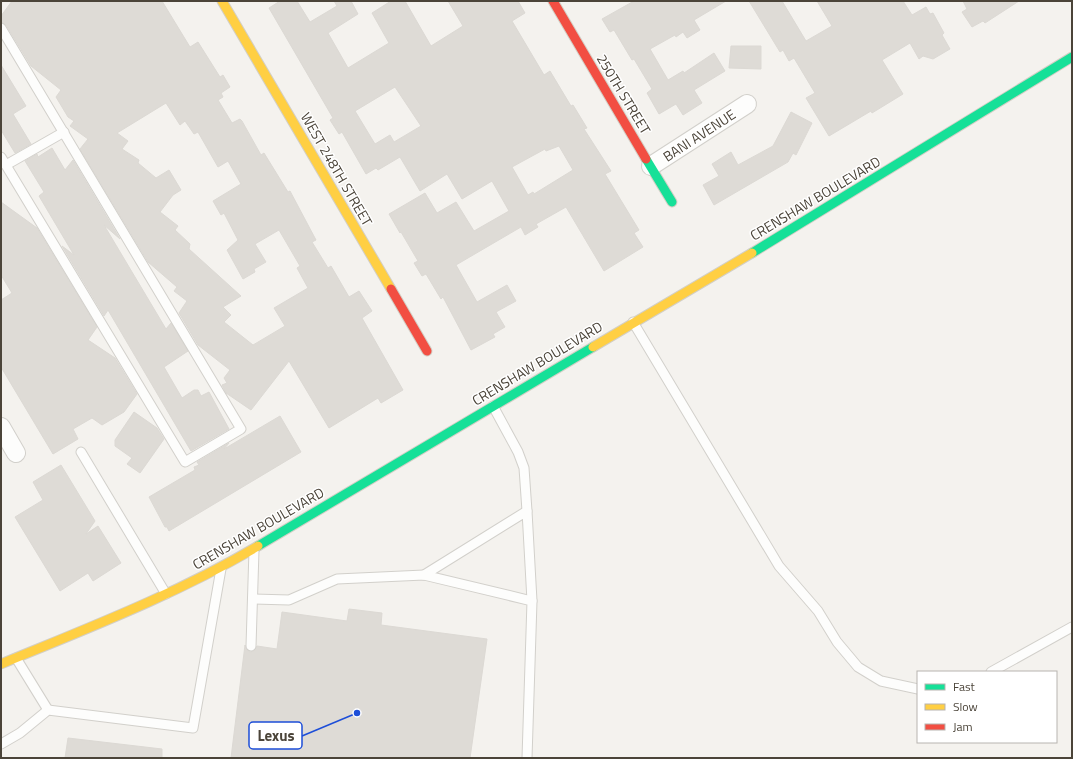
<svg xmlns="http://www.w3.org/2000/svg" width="1073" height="759" viewBox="0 0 1073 759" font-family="'Titillium Web',sans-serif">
	<rect width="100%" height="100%" fill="#f4f2ee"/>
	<g fill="#dedbd6" stroke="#dcd9d4" fill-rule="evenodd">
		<path d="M 12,1 L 162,1 L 190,47 L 198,42 L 220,77 L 223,75 L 230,87 L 221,93 L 223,97 L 218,100 L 232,123 L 240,119 L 242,121 L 261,155 L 264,153 L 288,192 L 290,191 L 316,240 L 312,242 L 328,268 L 331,266 L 349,297 L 359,291 L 372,311 L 362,318 L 403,390 L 381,403 L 378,398 L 329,428 L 289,361 L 251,410 L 226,393 L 222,385 L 227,383 L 224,378 L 230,370 L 198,345 L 179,313 L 187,301 L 174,291 L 177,287 L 148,262 L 80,149 L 88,139 L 70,126 L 74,121 L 68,117 L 56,97 L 61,90 L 31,66 L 6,25 L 1,22 L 1,16 ZM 166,103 L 180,125 L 185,121 L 194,134 L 198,132 L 218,167 L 228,161 L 241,184 L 213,201 L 221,215 L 224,213 L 238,240 L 227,250 L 243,279 L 255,272 L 254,269 L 266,262 L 255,244 L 279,230 L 300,266 L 297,268 L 308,288 L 274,308 L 285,326 L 253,345 L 224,322 L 231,315 L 223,307 L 241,296 L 189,249 L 190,244 L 175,230 L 178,226 L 160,212 L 173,195 L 181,190 L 169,170 L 156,178 L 138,163 L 139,160 L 122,149 L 128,141 L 117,133 Z"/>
		<path d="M 280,1 L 297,1 L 310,22 L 337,6 L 334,1 L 351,1 L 358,14 L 328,33 L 348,68 L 389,43 L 372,13 L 391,1 L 405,1 L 431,46 L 463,26 L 448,1 L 518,1 L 525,13 L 512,21 L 544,75 L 550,71 L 571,106 L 573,105 L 587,128 L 584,129 L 611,171 L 605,174 L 639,230 L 634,233 L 643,247 L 604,271 L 566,207 L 536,224 L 538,227 L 525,235 L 521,227 L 456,265 L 477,302 L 507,285 L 516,301 L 496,312 L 505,327 L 493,334 L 495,337 L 471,350 L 443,297 L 441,299 L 426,274 L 422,276 L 414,263 L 418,261 L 401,232 L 400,233 L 389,214 L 425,193 L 437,213 L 456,202 L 474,231 L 509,211 L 492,181 L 462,199 L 447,174 L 420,191 L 400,157 L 378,170 L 376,168 L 366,174 L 342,132 L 339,134 L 330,120 L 333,118 L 269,8 ZM 395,87 L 421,126 L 394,142 L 390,135 L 375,144 L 355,111 ZM 559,146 L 573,170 L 534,194 L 533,192 L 528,195 L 512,167 L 545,149 L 546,151 Z"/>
		<path d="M 634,1 L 726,1 L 694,20 L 700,30 L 687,38 L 683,32 L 676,37 L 675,35 L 650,49 L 668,80 L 683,71 L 684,73 L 714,53 L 725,71 L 694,90 L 702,103 L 683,115 L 676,104 L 659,114 L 647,93 L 652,89 L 634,59 L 632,60 L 614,30 L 610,32 L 602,19 Z"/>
		<path d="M 749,1 L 782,1 L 806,41 L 832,26 L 817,1 L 903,1 L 912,15 L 926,7 L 930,14 L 933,13 L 944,33 L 942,35 L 950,49 L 933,59 L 923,56 L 919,59 L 910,43 L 882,60 L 903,94 L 872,113 L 871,111 L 829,136 L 806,98 L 815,93 L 794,58 L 789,61 L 783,50 L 780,52 Z"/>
		<path d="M 963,1 L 1019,1 L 985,23 L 983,21 L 972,27 L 962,12 L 967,9 Z"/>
		<path d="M 731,46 L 761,46 L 761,69 L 729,68 Z"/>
		<path d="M 1,65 L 26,106 L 13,114 L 31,144 L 15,153 L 1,130 Z"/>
		<path d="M 791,112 L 812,123 L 796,155 L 793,153 L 788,162 L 714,205 L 703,185 L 719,176 L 712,164 L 731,152 L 738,165 L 773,146 Z"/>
		<path d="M 52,148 L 65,170 L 73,160 L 120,239 L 104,225 L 166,329 L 171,323 L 188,351 L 164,367 L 182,398 L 194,390 L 198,390 L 201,396 L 209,392 L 229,429 L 191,451 L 108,310 L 104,316 L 62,246 L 74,255 L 39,196 L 44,192 L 25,161 L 37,154 L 38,157 Z"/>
		<path d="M 1,202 L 37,228 L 97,327 L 88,340 L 115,358 L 137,394 L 124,412 L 102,425 L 92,418 L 73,429 L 78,439 L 53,454 L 1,367 L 1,300 L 12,293 L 1,275 Z"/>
		<path d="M 134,412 L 157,428 L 164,439 L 140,473 L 127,464 L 132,458 L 115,446 L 115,440 Z"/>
		<path d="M 280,416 L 301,452 L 169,531 L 167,527 L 165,527 L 149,497 L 195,470 L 194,467 L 199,465 L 197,462 L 229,443 L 224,449 Z"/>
		<path d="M 61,465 L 95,521 L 86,534 L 98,526 L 121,563 L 93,581 L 88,573 L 60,591 L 15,517 L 43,500 L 33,482 Z"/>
		<path d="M 349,609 L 382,613 L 381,625 L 487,639 L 470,758 L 231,758 L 245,645 L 246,649 L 250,652 L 254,651 L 257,646 L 277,649 L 282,612 L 347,621 Z"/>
		<path d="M 68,738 L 162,749 L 162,758 L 65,758 Z"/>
	</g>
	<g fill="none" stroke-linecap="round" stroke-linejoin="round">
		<g stroke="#d2d0cb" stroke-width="11">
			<g id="lane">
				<path d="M 1,28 L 241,429 L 185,462 L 1,157"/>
				<path d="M 6,165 L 64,132"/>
				<path d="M 633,322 L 779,566 L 818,611 L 837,642 L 858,667 L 881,681 L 918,689"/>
				<path d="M 493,406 L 518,452 L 524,468 L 527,511"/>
				<path d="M 81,452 L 166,594"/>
				<path d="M 424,575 L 527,511 L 532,601"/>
				<path d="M 253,599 L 289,600 L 337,579 L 424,575 L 532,601 L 527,758"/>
				<path d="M 251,646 L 254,550"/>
				<path d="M 16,658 L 48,710"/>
				<path d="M 991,672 L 1072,627"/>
				<path d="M 1,744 L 20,733 L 48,710 L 193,728 L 221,569"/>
			</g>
		</g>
		<g stroke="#d2d0cb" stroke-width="20">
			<g id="street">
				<path d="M 651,166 L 747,104"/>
				<path d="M 1,427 L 16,453"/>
			</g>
		</g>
		<g stroke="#d3cfc5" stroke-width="11">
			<g id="fast">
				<path d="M 646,159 L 672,202"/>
				<path d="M 752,253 L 1072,57"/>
				<path d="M 258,546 L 593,347"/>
			</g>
		</g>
		<g stroke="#d3cfc5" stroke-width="11">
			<g id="slow">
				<path d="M 222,1 L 391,289"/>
				<path d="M 593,347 L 752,253"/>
				<path d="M 1,664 C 88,628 177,594 258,546"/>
			</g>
		</g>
		<g stroke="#d3cfc5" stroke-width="11">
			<g id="jam">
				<path d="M 553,1 L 646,159"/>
				<path d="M 391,289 L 427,351"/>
			</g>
		</g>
		<use href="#lane" stroke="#fdfdfc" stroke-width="9"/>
		<use href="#street" stroke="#fdfdfc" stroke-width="18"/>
		<use href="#fast" stroke="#16e098" stroke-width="9"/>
		<use href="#slow" stroke="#ffcf43" stroke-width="9"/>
		<use href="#jam" stroke="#f24e42" stroke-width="9"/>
	</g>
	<g text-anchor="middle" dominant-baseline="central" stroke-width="3" stroke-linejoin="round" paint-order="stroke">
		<g font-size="14" fill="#4b4439" stroke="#fff">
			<text transform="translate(624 94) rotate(59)">250TH STREET</text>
			<text transform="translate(699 135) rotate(-33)">BANI AVENUE</text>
			<text transform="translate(337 169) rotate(60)">WEST 248TH STREET</text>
			<text transform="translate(815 198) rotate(-31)">CRENSHAW BOULEVARD</text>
			<text transform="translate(537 363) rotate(-31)">CRENSHAW BOULEVARD</text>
			<text transform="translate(258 528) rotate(-30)">CRENSHAW BOULEVARD</text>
		</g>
	</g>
	<path fill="none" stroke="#1d4ed8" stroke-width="1.5" d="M357 713L302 736"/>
	<circle fill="#1d4ed8" stroke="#fff" stroke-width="1.5" cx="357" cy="713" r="4"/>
	<rect fill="#fff" stroke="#1d4ed8" stroke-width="1.5" x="249" y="722" width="53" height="27" rx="4"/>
	<g font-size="15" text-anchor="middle" font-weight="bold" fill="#4b4439">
		<text x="276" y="741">Lexus</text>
	</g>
	<rect width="1073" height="759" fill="none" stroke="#4b4439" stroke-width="4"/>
	<rect x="917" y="671" width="140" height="72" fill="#ffffff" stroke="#b7b4b0"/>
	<rect x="925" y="684" width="20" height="6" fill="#16e098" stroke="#b7b4b0"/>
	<text x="953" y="691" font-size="12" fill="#4b4439">Fast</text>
	<rect x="925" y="704" width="20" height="6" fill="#ffcf43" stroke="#b7b4b0"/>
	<text x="953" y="711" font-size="12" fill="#4b4439">Slow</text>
	<rect x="925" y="724" width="20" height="6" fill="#f24e42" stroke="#b7b4b0"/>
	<text x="953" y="731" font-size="12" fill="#4b4439">Jam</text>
</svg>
